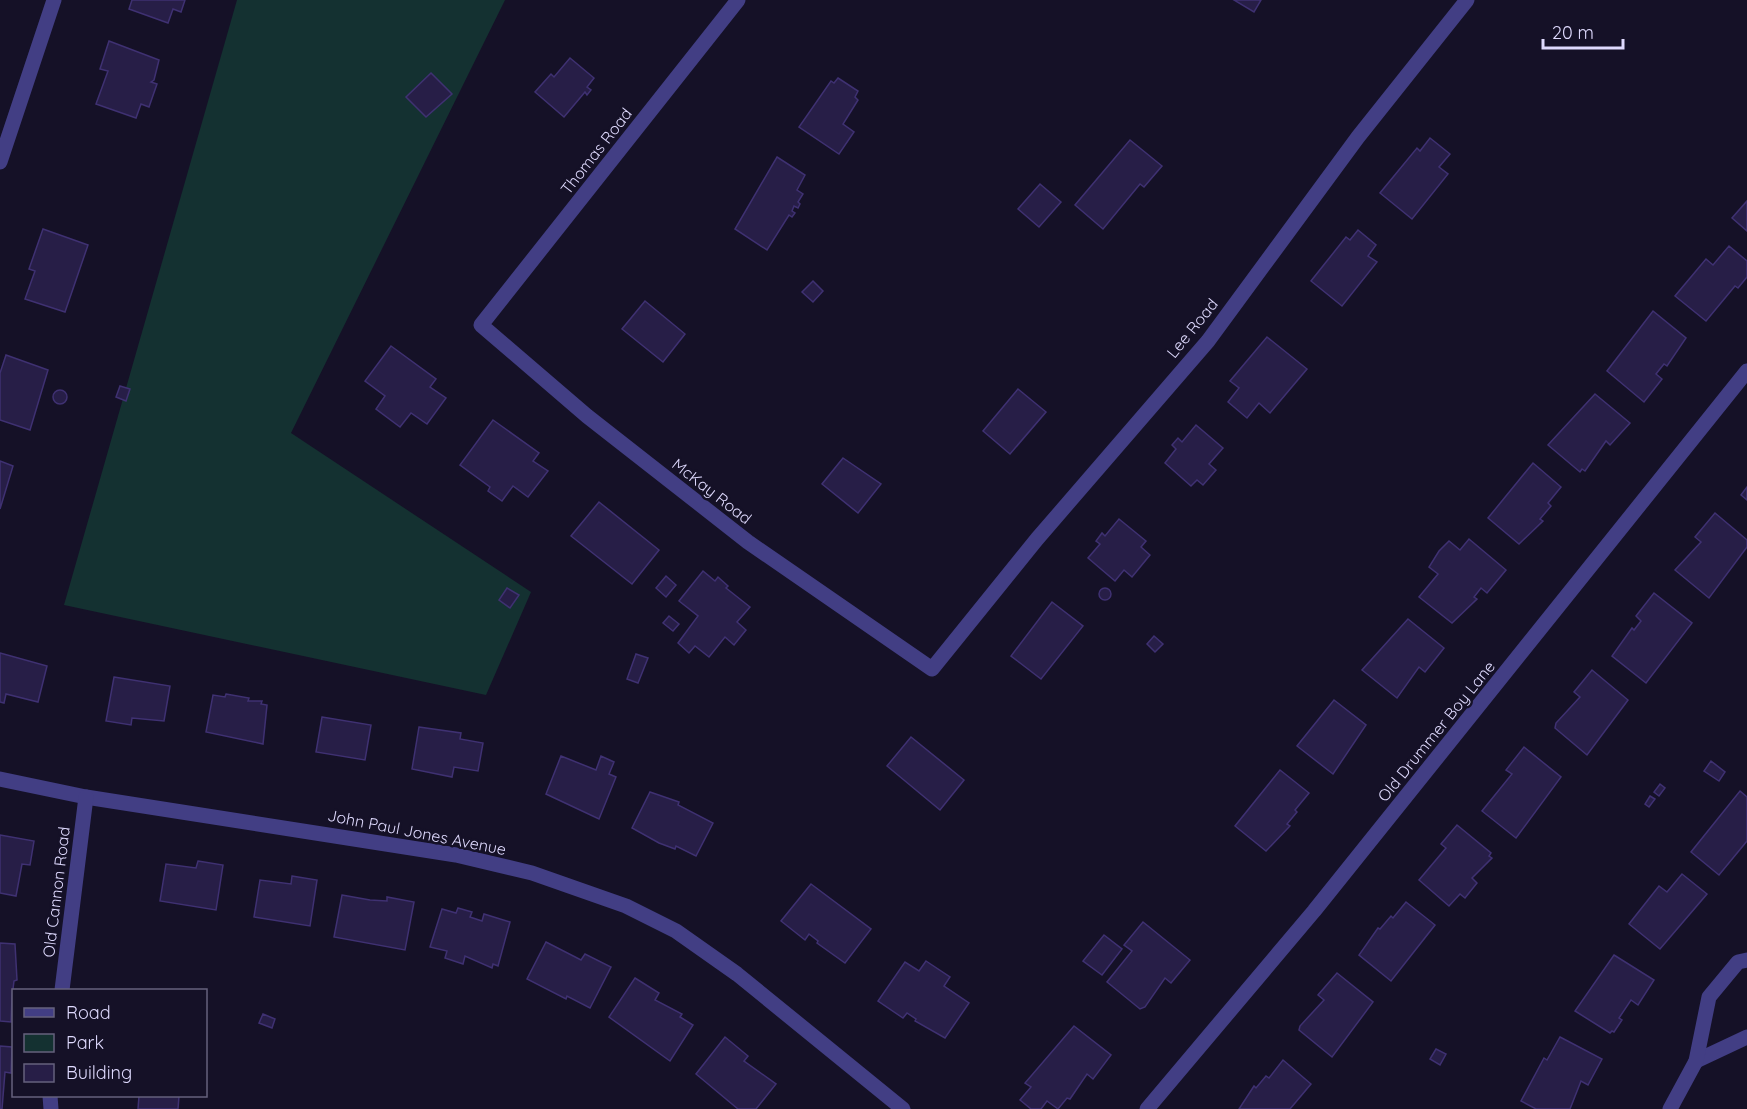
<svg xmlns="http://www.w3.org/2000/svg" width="1747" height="1109" viewBox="0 0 1747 1109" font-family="Quicksand,sans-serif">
	<rect width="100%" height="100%" fill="#151127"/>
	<path fill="#143131" d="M 237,0 L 505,0 L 291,433 L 531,592 L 486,695 L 64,605 Z"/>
	<g fill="#271e47" stroke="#3f3172" stroke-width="1.5">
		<path d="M 132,0 L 185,0 L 181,12 L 173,9 L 168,23 L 129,9 Z"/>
		<path d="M 1234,0 L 1261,0 L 1254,12 Z"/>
		<path d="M 109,41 L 159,60 L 154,80 L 151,82 L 157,84 L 149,107 L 141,104 L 136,118 L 96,104 L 108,71 L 100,69 Z"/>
		<path d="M 570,58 L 594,78 L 587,87 L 591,90 L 587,95 L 585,92 L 564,117 L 535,92 L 551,74 L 554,77 Z"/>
		<path d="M 431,73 L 452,94 L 426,117 L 406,97 Z"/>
		<path d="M 838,78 L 858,91 L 855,97 L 858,100 L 843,124 L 854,132 L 839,154 L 799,127 L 831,81 L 834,83 Z"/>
		<path d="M 1430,138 L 1450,154 L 1439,167 L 1448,174 L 1412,219 L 1380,193 L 1417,148 L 1420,151 Z"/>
		<path d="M 1130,140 L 1162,166 L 1144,187 L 1140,184 L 1103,229 L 1075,205 Z"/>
		<path d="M 777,157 L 805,175 L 797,190 L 803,194 L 798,202 L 800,204 L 798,208 L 794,206 L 792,211 L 795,213 L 792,217 L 789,215 L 767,250 L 735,229 Z"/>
		<path d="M 1040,184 L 1061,202 L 1039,227 L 1018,209 Z"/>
		<path d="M 1747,201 L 1747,231 L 1732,218 Z"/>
		<path d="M 43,229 L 88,245 L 65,312 L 25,299 L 35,271 L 29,269 Z"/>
		<path d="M 1358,230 L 1376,245 L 1368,256 L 1377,262 L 1342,306 L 1311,281 L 1346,237 L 1350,240 Z"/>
		<path d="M 1729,246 L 1747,261 L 1747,277 L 1738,288 L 1735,286 L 1706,321 L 1675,296 L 1706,259 L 1713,265 Z"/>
		<path d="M 813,281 L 823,291 L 813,302 L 802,292 Z"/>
		<path d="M 645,301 L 685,334 L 663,362 L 622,329 Z"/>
		<path d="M 1653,311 L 1686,338 L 1667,366 L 1664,364 L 1656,374 L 1662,379 L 1644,402 L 1607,371 Z"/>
		<path d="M 1267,337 L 1307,369 L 1270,413 L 1259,403 L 1247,418 L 1228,402 L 1239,388 L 1230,381 Z"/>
		<path d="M 391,346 L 436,379 L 430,387 L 446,398 L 427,424 L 411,413 L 400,427 L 376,409 L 385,396 L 365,381 Z"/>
		<path d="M 6,355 L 48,370 L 30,430 L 0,420 L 0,373 Z"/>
		<path d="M 120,386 L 130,389 L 126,401 L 116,397 Z"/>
		<path d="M 1018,389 L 1046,412 L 1010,454 L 983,431 Z"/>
		<circle cx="60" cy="397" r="7"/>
		<path d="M 1595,394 L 1630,423 L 1610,445 L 1606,441 L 1585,471 L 1582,469 L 1580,472 L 1548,445 Z"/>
		<path d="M 493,420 L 539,453 L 533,461 L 548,471 L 528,497 L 513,486 L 502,501 L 488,491 L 490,487 L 460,465 Z"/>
		<path d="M 1196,425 L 1223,448 L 1209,464 L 1216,470 L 1203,485 L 1197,480 L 1191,486 L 1165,463 L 1176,449 L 1172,445 L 1178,438 L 1182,442 Z"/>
		<path d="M 843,458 L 881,484 L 858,513 L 822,484 Z"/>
		<path d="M 0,461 L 13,466 L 0,509 Z"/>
		<path d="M 1533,463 L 1561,487 L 1548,503 L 1551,506 L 1540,519 L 1543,521 L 1519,544 L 1488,518 Z"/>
		<path d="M 1747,487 L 1747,500 L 1741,495 Z"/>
		<path d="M 599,502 L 659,550 L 632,584 L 571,536 Z"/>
		<path d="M 1715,513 L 1747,540 L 1747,547 L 1709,598 L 1675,570 L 1701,542 L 1695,537 Z"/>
		<path d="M 1119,519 L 1146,541 L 1141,547 L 1150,555 L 1132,577 L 1124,570 L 1115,581 L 1088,558 L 1100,544 L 1096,541 L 1102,533 L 1105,536 Z"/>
		<path d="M 1469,539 L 1506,570 L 1487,593 L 1481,588 L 1474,597 L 1477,599 L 1452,623 L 1419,597 L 1438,574 L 1429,567 L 1439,551 L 1449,541 L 1460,550 Z"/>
		<path d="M 703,571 L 715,581 L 718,577 L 728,586 L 726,588 L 750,607 L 737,622 L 746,630 L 734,645 L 725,637 L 709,657 L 695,646 L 689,653 L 678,643 L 698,616 L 679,601 Z"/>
		<path d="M 666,576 L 676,585 L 666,597 L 656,588 Z"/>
		<circle cx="1105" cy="594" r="6"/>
		<path d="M 507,588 L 519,595 L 510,608 L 499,600 Z"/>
		<path d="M 1654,593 L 1692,623 L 1646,683 L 1612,656 L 1632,628 L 1634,630 L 1641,621 L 1636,616 Z"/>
		<path d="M 1052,602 L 1083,626 L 1041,679 L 1011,656 Z"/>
		<path d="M 669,616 L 679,624 L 673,631 L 663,623 Z"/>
		<path d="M 1408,619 L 1444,648 L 1425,672 L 1419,667 L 1397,698 L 1362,670 Z"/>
		<path d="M 1154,636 L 1163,644 L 1155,652 L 1147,644 Z"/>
		<path d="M 0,653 L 47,666 L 38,702 L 6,694 L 4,703 L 0,702 Z"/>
		<path d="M 636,654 L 648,658 L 638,683 L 627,679 Z"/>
		<path d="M 1592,670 L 1628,700 L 1587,755 L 1555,728 L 1556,723 L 1580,697 L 1574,692 Z"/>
		<path d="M 114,677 L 170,686 L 164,721 L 132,718 L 131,725 L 106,721 Z"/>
		<path d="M 226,694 L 249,698 L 248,701 L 262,701 L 261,704 L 267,705 L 263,744 L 206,732 L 213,695 L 225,697 Z"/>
		<path d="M 1334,700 L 1366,725 L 1333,774 L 1297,746 Z"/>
		<path d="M 322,717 L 371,725 L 365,760 L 316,752 Z"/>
		<path d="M 419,727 L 461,733 L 460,739 L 483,743 L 478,771 L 454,767 L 452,777 L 412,769 Z"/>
		<path d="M 911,737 L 964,780 L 940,810 L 887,766 Z"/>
		<path d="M 1524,747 L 1561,777 L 1516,838 L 1482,811 L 1512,774 L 1506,770 Z"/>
		<path d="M 561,756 L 596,770 L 601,756 L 614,762 L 609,774 L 616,777 L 599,819 L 546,794 Z"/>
		<path d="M 1711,761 L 1725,772 L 1719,781 L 1704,771 Z"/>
		<path d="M 1280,770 L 1309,793 L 1295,810 L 1297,812 L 1287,824 L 1290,826 L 1266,851 L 1235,826 Z"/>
		<path d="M 1660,784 L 1665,788 L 1659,796 L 1654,792 Z"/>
		<path d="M 1740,791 L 1747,797 L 1747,841 L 1719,875 L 1691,852 Z"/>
		<path d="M 650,792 L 679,802 L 678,805 L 713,823 L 696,856 L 676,846 L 675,849 L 659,843 L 632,828 Z"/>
		<path d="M 1650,796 L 1655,799 L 1649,807 L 1645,804 Z"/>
		<path d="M 1457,825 L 1491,853 L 1489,856 L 1492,858 L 1472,878 L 1477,883 L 1465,898 L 1460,894 L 1449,906 L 1419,880 L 1446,848 L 1441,844 Z"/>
		<path d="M 0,835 L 34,841 L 30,865 L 22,864 L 16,896 L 0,893 Z"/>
		<path d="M 198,861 L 223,865 L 216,910 L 160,901 L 166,864 L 196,868 Z"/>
		<path d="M 1682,874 L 1707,894 L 1660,949 L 1629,924 L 1659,886 L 1667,892 Z"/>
		<path d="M 292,876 L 317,880 L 310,926 L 254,917 L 260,880 L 291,884 Z"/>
		<path d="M 811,884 L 871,929 L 845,963 L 817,943 L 818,941 L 809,934 L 805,940 L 781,921 Z"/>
		<path d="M 342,895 L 370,900 L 387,901 L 387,897 L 414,902 L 405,950 L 334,937 Z"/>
		<path d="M 1406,902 L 1435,925 L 1391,981 L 1359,955 L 1378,928 L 1380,929 L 1391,916 L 1393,918 Z"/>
		<path d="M 458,908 L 472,912 L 470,917 L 482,921 L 484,914 L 510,922 L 498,966 L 493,964 L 492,968 L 465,956 L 463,964 L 445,958 L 447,951 L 430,947 L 442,909 L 456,913 Z"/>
		<path d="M 1143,922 L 1190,960 L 1171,983 L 1165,978 L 1145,1007 L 1140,1009 L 1107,982 L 1132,951 L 1124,945 Z"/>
		<path d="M 1104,935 L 1122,949 L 1102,975 L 1083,961 Z"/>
		<path d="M 546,942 L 581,960 L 585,954 L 611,967 L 590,1008 L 567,996 L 566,999 L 527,979 Z"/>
		<path d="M 0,943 L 15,944 L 17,980 L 14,981 L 12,997 L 11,1022 L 0,1021 Z"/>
		<path d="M 1614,955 L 1654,980 L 1638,1005 L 1631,1000 L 1619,1018 L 1622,1020 L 1614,1032 L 1612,1031 L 1610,1033 L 1575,1011 Z"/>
		<path d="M 926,961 L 950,977 L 944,986 L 969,1003 L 945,1038 L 915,1021 L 916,1019 L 907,1013 L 903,1018 L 878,1001 L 905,962 L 919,971 Z"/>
		<path d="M 1337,973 L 1373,1002 L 1332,1057 L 1299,1030 L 1300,1026 L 1324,1000 L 1318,995 Z"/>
		<path d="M 635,978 L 659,993 L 655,1000 L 682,1014 L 680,1017 L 693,1025 L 670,1061 L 609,1017 Z"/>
		<path d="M 263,1014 L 275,1019 L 272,1028 L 259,1023 Z"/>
		<path d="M 1074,1026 L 1111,1055 L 1093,1079 L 1087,1074 L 1070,1099 L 1067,1098 L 1058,1109 L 1047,1101 L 1041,1109 L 1031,1109 L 1020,1100 L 1031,1087 L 1025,1083 Z"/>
		<path d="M 725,1037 L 748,1056 L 744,1061 L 776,1084 L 756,1109 L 738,1109 L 696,1074 Z"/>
		<path d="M 1560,1037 L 1602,1059 L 1588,1085 L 1581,1081 L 1570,1109 L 1536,1109 L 1521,1101 L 1544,1058 L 1547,1060 Z"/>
		<path d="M 0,1046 L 12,1047 L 11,1073 L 5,1072 L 2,1109 L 0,1109 Z"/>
		<path d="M 1436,1049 L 1446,1054 L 1440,1065 L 1430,1059 Z"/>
		<path d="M 1283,1060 L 1311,1084 L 1290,1109 L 1239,1109 L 1254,1086 L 1256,1088 L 1266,1076 L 1269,1078 Z"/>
		<path d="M 139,1096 L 179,1096 L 178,1109 L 138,1109 Z"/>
	</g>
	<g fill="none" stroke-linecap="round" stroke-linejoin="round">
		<g stroke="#423e84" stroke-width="15">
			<path d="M 738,0 L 481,325 L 587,416 L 748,542 L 932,669 L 1037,539 L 1208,341 L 1358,137 L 1467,0"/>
			<path d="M 0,162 L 54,0"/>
			<path d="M 0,779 L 86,797 L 456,855 L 532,873 L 626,906 L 676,931 L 737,974 L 903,1109"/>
			<path d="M 62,990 L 86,797"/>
			<path d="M 1696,1061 L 1747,1037"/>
			<path d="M 50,1096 L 51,1109"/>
			<path d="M 1147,1109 L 1314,911 L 1747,371"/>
			<path d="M 1670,1109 L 1696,1061 L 1709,997 L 1738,962 L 1747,960"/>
		</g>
	</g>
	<g text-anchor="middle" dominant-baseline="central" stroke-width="5" stroke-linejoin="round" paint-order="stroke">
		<g font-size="16" fill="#ded9fd" stroke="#151127">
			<text transform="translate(596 151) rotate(-52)">Thomas Road</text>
			<text transform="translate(1192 328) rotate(-51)">Lee Road</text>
			<text transform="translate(712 491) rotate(38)">McKay Road</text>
			<text transform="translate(1436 731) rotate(-51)">Old Drummer Boy Lane</text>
			<text transform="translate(417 832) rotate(11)">John Paul Jones Avenue</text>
			<text transform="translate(56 892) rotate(-83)">Old Cannon Road</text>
		</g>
	</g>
	<rect x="12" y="989" width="195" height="108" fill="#151127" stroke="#65617d" stroke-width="1.5"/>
	<rect x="24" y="1008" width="30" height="9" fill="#423e84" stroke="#65617d" stroke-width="1.5"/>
	<text x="66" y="1019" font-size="18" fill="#ded9fd">Road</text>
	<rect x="24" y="1034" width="30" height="18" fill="#143131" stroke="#65617d" stroke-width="1.5"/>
	<text x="66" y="1049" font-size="18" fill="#ded9fd">Park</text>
	<rect x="24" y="1064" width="30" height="18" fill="#271e47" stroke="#65617d" stroke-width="1.5"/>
	<text x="66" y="1079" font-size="18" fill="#ded9fd">Building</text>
	<path d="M1543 39v9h80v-9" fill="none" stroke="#ded9fd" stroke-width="3"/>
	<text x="1552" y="39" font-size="18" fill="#ded9fd" stroke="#151127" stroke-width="4.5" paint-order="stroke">20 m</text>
</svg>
